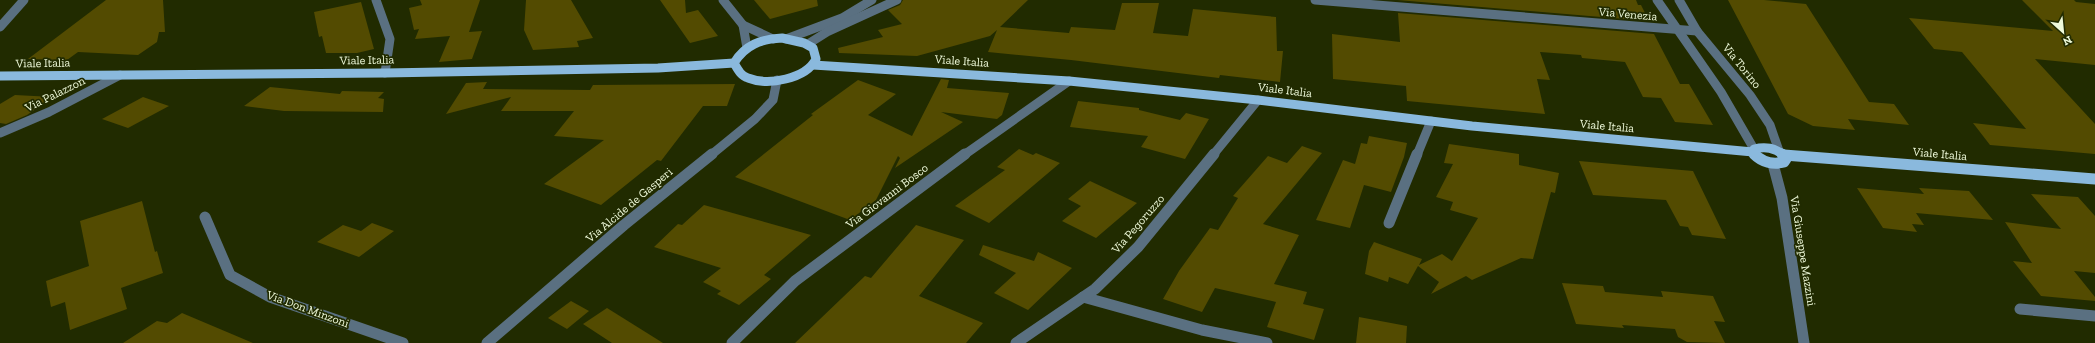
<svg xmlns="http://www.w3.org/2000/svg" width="2095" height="343" viewBox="0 0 2095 343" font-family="'Zilla Slab',serif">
	<rect width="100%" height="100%" fill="#212b00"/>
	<g fill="#534b01">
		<path d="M 106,0 L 163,0 L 165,32 L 159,32 L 157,42 L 138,55 L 78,52 L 67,60 L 28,59 Z"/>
		<path d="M 420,0 L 480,0 L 469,32 L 482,31 L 472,59 L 439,62 L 450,36 L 415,39 L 419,29 L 414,30 L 409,8 L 422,5 Z"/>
		<path d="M 526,0 L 571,0 L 593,38 L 577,41 L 579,47 L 533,50 L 524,30 Z"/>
		<path d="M 660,0 L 685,0 L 686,13 L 698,10 L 718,36 L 690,43 Z"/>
		<path d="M 754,0 L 817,0 L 818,6 L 770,19 Z"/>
		<path d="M 903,0 L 1028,0 L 1000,27 L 1069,33 L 1071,27 L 1115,30 L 1122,3 L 1159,3 L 1153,33 L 1188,36 L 1193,9 L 1276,17 L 1277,51 L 1283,51 L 1280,82 L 1220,75 L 1219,78 L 1071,60 L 988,52 L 997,30 L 990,36 L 917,56 L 839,53 L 838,48 L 883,37 L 878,30 L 902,24 L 888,10 L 900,5 Z"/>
		<path d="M 1397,0 L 1636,0 L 1638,5 L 1641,5 L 1649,21 Z"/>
		<path d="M 1728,0 L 1764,0 L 1806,4 L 1869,102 L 1894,104 L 1909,125 L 1848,119 L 1855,130 L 1813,126 L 1788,114 Z"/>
		<path d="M 2022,0 L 2074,0 L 2076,2 L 2095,4 L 2095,65 L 2035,59 L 2095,124 L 2095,154 L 1990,145 L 1973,123 L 2026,129 L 1962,52 L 1934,49 L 1909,18 L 2053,31 Z"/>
		<path d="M 361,2 L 374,49 L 357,53 L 326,53 L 322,36 L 319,37 L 314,12 Z"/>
		<path d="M 1398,13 L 1654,34 L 1680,84 L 1689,84 L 1713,125 L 1675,122 L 1661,98 L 1643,97 L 1625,62 L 1582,58 L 1581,55 L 1540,52 L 1550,80 L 1537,79 L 1545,114 L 1407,101 L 1406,86 L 1333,79 L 1332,34 L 1400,42 Z"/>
		<path d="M 941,79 L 949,80 L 947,88 L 1009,93 L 1002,115 L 997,119 L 941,112 L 963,122 L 895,168 L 900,158 L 898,156 L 876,200 L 850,220 L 735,177 L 813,115 L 811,114 L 858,80 L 896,94 L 868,115 L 912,136 Z"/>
		<path d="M 487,82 L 483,89 L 590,90 L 593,85 L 735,84 L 727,106 L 703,106 L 661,161 L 657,160 L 601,205 L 544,184 L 604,140 L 554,136 L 574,111 L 501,111 L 511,97 L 446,114 L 466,83 Z"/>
		<path d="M 270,87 L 340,94 L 342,91 L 384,92 L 378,98 L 384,99 L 383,112 L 284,111 L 244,106 Z"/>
		<path d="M 15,95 L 53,97 L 27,115 L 6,124 L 0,123 L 0,104 Z"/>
		<path d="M 143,97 L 169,106 L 128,128 L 102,119 Z"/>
		<path d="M 1078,101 L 1139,108 L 1139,110 L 1180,120 L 1186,113 L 1209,119 L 1185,159 L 1141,147 L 1148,136 L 1070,127 Z"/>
		<path d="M 1369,136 L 1407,143 L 1404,157 L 1391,192 L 1364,185 L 1350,228 L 1316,220 L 1343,160 L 1355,164 L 1361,143 L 1367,144 Z"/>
		<path d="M 1449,144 L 1519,154 L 1519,165 L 1559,173 L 1555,193 L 1551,192 L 1533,259 L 1521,258 L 1472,280 L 1466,276 L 1431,294 L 1439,282 L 1418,266 L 1408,284 L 1389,277 L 1388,282 L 1365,274 L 1369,251 L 1374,242 L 1422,259 L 1419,265 L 1442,254 L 1452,261 L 1478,218 L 1450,210 L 1453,202 L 1436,197 L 1453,164 L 1444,163 Z"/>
		<path d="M 1302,146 L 1322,153 L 1263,224 L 1299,235 L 1274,284 L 1307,292 L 1303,304 L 1324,309 L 1314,340 L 1267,327 L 1276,302 L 1215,288 L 1202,312 L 1163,299 L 1179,271 L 1210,228 L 1218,230 L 1238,198 L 1233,196 L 1268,156 L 1287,163 Z"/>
		<path d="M 1019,149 L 1033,155 L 1036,153 L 1060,163 L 989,223 L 955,206 L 1005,170 L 997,167 Z"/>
		<path d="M 1579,161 L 1693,171 L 1726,239 L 1692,235 L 1688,227 L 1680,226 L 1666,200 L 1593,195 Z"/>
		<path d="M 1090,181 L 1137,203 L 1096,238 L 1062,221 L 1081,206 L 1068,199 Z"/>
		<path d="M 1857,188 L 1924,194 L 1919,188 L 1969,191 L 1993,220 L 1916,213 L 1924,225 L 1912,224 L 1917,232 L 1883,228 Z"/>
		<path d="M 2031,194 L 2078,197 L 2095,216 L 2095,273 L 2074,271 L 2095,297 L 2095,301 L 2041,296 L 2013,261 L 2032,263 L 2005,222 L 2061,229 Z"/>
		<path d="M 142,201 L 155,252 L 157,251 L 163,273 L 121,288 L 127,309 L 70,330 L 65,302 L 51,307 L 46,281 L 89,266 L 80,221 Z"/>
		<path d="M 704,205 L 811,235 L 764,275 L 771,279 L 739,305 L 717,294 L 721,291 L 703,282 L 721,268 L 654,247 L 678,224 L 682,225 Z"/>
		<path d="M 372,223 L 394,231 L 359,257 L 317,242 L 343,225 L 361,231 Z"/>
		<path d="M 916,225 L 964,240 L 919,296 L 983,323 L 966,343 L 795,343 L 865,276 L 871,278 Z"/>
		<path d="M 983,245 L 1034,261 L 1038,252 L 1072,268 L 1028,310 L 994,293 L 1016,273 L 979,255 Z"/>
		<path d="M 1562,283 L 1603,286 L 1605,292 L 1663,297 L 1661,291 L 1713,296 L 1725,322 L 1714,321 L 1725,343 L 1687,342 L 1678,337 L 1675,329 L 1622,325 L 1624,328 L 1576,324 Z"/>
		<path d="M 571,301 L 589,311 L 567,329 L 548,318 Z"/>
		<path d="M 607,308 L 663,343 L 612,343 L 583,324 Z"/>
		<path d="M 182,313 L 253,343 L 123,343 L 157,321 L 167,323 Z"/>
		<path d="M 1359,317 L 1407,326 L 1406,343 L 1356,343 Z"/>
	</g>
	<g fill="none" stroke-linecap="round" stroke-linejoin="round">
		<g stroke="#5a7081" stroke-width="9">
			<path d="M 376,0 L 390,39 L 385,73"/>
			<path d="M 723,0 L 743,25 L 773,39"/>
			<path d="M 1315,0 L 1697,31"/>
			<path d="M 1657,0 L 1721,92 L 1754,149"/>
			<path d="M 1679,0 L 1697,31 L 1750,95 L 1770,125 L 1779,151"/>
			<path d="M 743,25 L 747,48"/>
			<path d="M 0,27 L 24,0"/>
			<path d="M 786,39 L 842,18 L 872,0"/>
			<path d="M 808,44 L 827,32 L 897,0"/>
			<path d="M 0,133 L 49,112 L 120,75"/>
			<path d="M 711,155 L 755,119 L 773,100 L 777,80"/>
			<path d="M 964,155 L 1069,81"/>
			<path d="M 1213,155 L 1258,100"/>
			<path d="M 1417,155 L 1431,121"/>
		</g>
		<g stroke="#5a7081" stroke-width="11">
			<path d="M 1773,164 L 1782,198 L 1804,343"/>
			<path d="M 205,217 L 230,275 L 270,297 L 403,343"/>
			<path d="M 1389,223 L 1417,154"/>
			<path d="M 1083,297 L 1202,330 L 1267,343"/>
			<path d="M 2020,309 L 2095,316"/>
			<path d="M 487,343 L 624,225 L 712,154"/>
			<path d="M 732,343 L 795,281 L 965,154"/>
			<path d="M 1016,343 L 1095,289 L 1138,247 L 1214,154"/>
		</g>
		<g stroke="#8ab9dd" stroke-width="9">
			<path d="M 782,38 L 804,43 L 813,48 L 816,59 C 806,79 768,86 748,78 C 741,76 738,70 734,63 C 745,45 761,39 782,38 Z"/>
			<path d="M 813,65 L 1069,81 L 1258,100 L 1472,126 L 1753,152"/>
			<path d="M 0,76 L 385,73 L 658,68 L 734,63"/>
			<path d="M 1755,155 L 1753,152 L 1754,149 C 1766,146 1774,148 1784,155"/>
		</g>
		<g stroke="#8ab9dd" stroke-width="11">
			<path d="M 1754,154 C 1762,162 1773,165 1784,162 L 1786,159 L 1782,154"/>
			<path d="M 1784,155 L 2095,179"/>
		</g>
	</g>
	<g text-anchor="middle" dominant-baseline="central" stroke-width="3.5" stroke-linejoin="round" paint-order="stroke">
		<g font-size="12" fill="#effada" stroke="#212b00">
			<text transform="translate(1628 14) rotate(5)">Via Venezia</text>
			<text transform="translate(367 60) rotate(-1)">Viale Italia</text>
			<text transform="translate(962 61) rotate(4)">Viale Italia</text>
			<text transform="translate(43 63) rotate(-1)">Viale Italia</text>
			<text transform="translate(1742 66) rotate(51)">Via Torino</text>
			<text transform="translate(1285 90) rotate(7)">Viale Italia</text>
			<text transform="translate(55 94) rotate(-26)">Via Palazzon</text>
			<text transform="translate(1607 126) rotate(5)">Viale Italia</text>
			<text transform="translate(1940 154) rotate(5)">Viale Italia</text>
			<text transform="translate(887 196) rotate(-37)">Via Giovanni Bosco</text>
			<text transform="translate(629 205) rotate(-40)">Via Alcide de Gasperi</text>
			<text transform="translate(1138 224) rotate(-49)">Via Pegoruzzo</text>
			<text transform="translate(1803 251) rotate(81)">Via Giuseppe Mazzini</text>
			<text transform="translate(308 309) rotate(20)">Via Don Minzoni</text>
		</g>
	</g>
	<g transform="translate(2063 32) rotate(153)" stroke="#212b00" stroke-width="3" paint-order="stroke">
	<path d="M0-3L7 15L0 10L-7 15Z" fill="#effada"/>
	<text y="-6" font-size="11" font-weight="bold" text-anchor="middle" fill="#effada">N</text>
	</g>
</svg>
